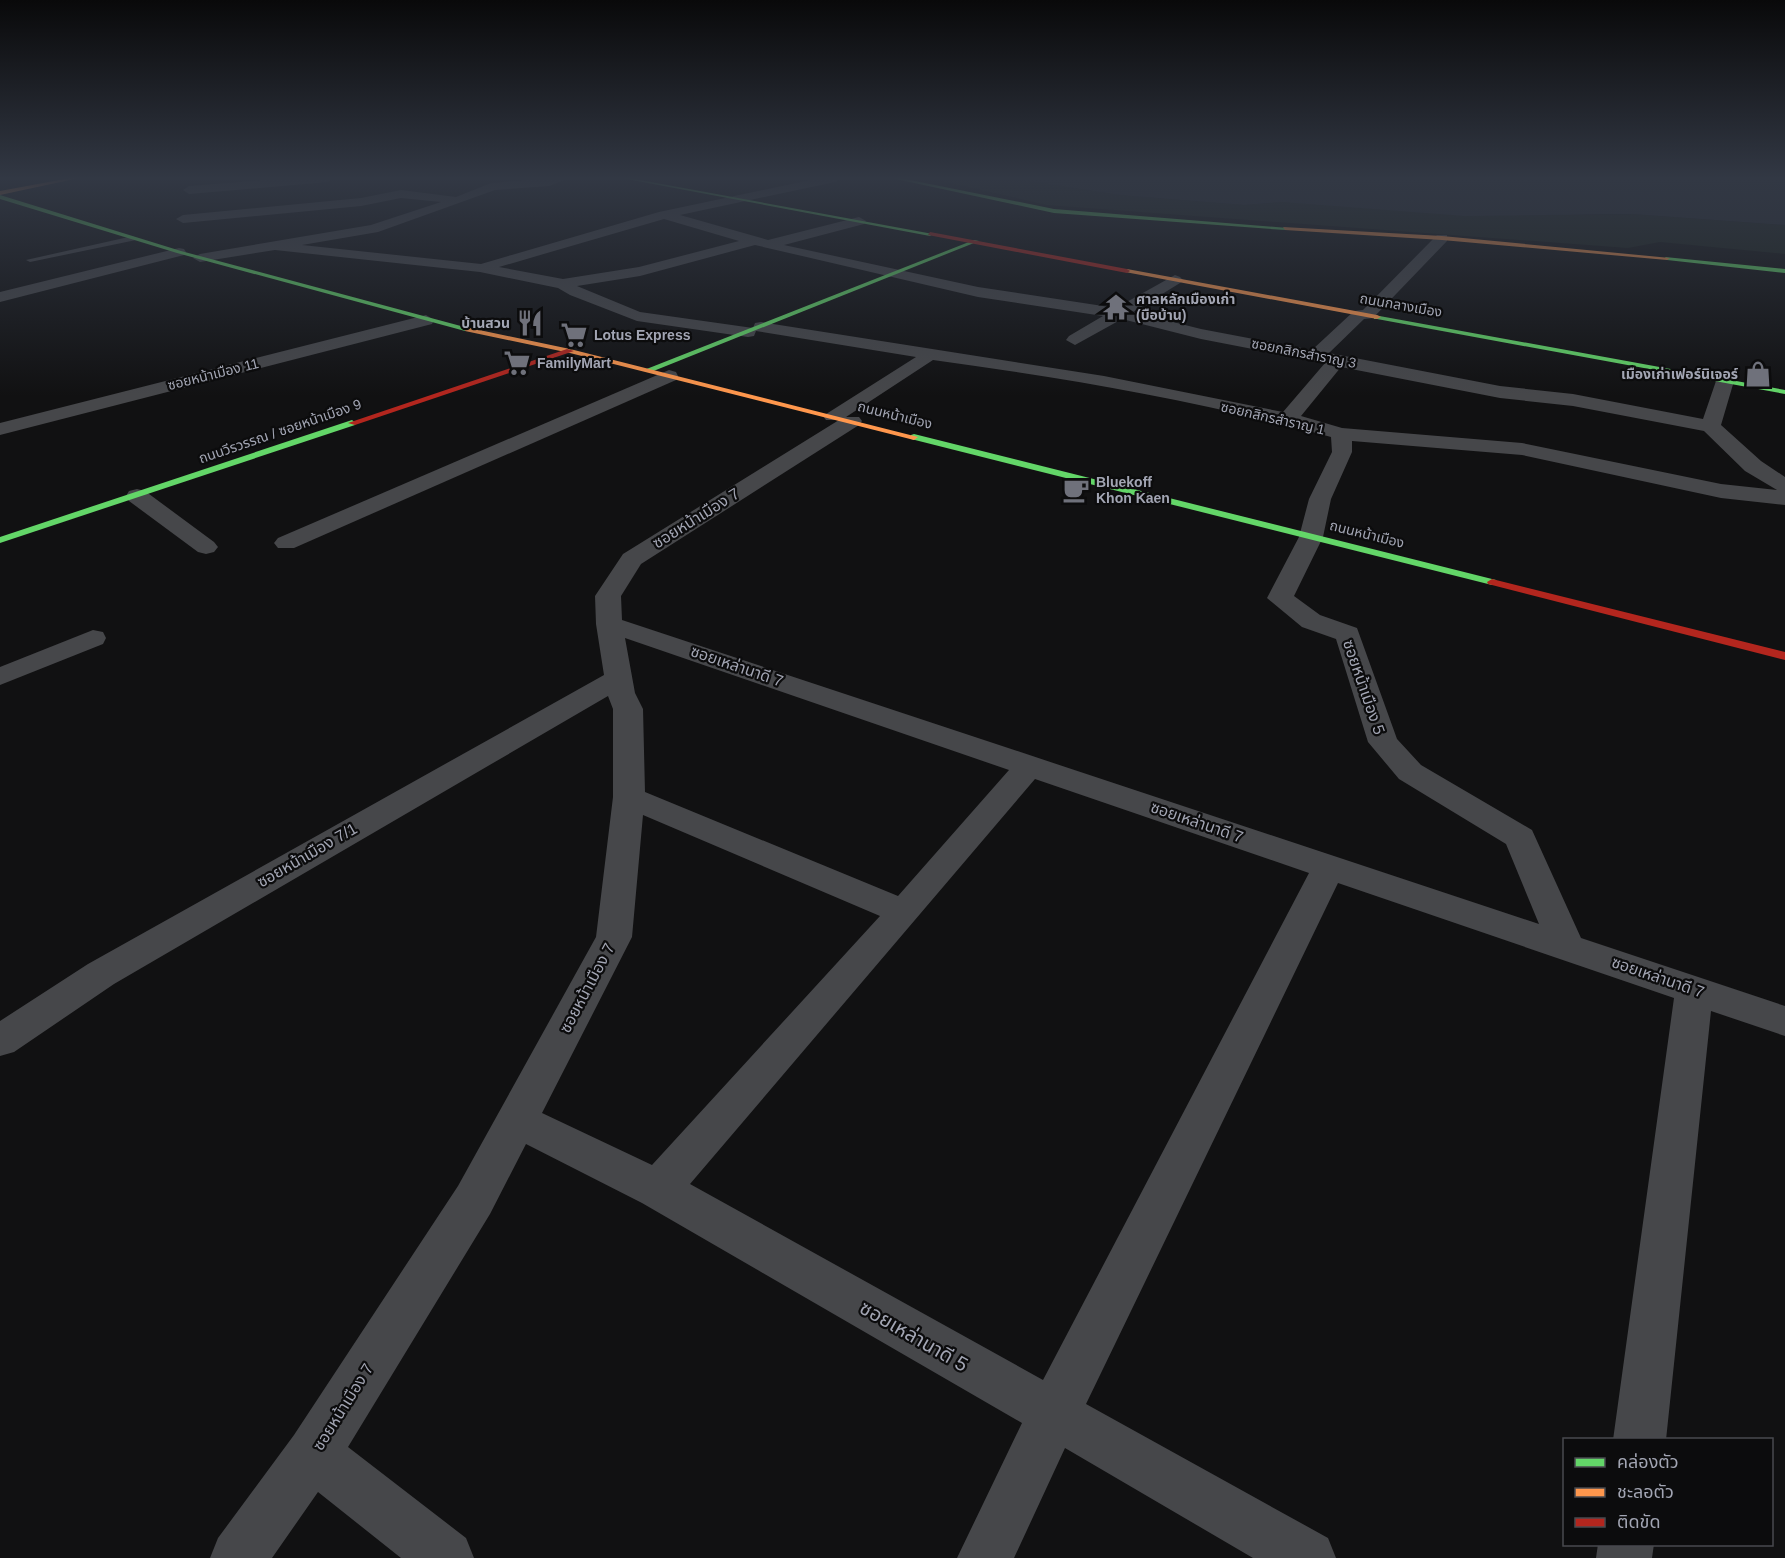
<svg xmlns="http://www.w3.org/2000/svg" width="1785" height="1558" viewBox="0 0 1785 1558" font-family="Arial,'Noto Sans Thai',sans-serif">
	<rect width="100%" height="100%" fill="#111112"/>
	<path fill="#1b221d" d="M 929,178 L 1010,178 L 1120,195 L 1244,205 L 1282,202 L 1589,215 L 1632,214 L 1785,225 L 1785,254 L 1660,242 L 1628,248 L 1047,205 Z"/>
	<path fill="#272c34" d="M 1010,178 L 1785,178 L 1785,225 L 1632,214 L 1465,216 L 1282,202 L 1244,205 L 1120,195 Z"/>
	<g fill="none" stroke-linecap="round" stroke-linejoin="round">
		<path fill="#46474a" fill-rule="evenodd" d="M 133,236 L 136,240 L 30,262 L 26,260 Z"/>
		<g fill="#46474a" fill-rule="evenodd">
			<path d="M 290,178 L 334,178 L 328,182 L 189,194 L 183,190 L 189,186 Z"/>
			<path d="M 552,178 L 570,178 L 549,186 L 495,190 L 378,232 L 302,245 L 481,264 L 659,212 L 820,178 L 841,178 L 835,182 L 680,215 L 768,240 L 859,217 L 866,221 L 864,224 L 784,245 L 978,287 L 1116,308 L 1175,275 L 1180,277 L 1183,280 L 1180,283 L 1133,312 L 1201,329 L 1312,350 L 1354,311 L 1363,310 L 1437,235 L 1447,235 L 1447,241 L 1373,318 L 1364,319 L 1329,353 L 1500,386 L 1573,394 L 1703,419 L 1716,381 L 1718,377 L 1732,377 L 1734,381 L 1721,425 L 1761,461 L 1785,477 L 1785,505 L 1721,498 L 1522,455 L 1352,441 L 1352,452 L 1331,499 L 1323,537 L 1294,596 L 1320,615 L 1357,628 L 1397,739 L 1421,765 L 1532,830 L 1581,938 L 1785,1006 L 1785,1036 L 1711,1011 L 1666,1440 L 1613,1440 L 1674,998 L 1338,883 L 1086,1404 L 1328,1538 L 1336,1558 L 1253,1558 L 1065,1448 L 1014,1558 L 957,1558 L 1022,1423 L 642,1203 L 526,1144 L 490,1214 L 348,1447 L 466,1538 L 474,1558 L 401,1558 L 318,1492 L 272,1558 L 210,1558 L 218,1538 L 294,1435 L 458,1186 L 596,937 L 613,797 L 613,709 L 608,696 L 114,984 L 14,1052 L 0,1056 L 0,1021 L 88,964 L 604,675 L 596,624 L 595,596 L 623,554 L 839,420 L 826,420 L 823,416 L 916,357 L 756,331 L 754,336 L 748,337 L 637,321 L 570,295 L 558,288 L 480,272 L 275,250 L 200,262 L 193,258 L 200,254 L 371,225 L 441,202 L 401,198 L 361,206 L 183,223 L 176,219 L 183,215 L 361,198 L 401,190 L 456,197 L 491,183 ZM 664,219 L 739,241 L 639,267 L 563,279 L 499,267 ZM 755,245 L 978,297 L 1103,316 L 1069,336 L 1066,340 L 1075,345 L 1122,319 L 1201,339 L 1325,363 L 1283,412 L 1104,376 L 761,322 L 755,323 L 753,328 L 640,312 L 577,286 L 640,276 ZM 933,360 C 1065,378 1202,401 1331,437 L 1332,452 L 1309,499 L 1299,537 L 1267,598 L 1302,627 L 1336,639 L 1368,742 L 1399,779 L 1506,844 L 1539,924 L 622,620 L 621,596 L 641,564 L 859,425 L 862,421 L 859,417 L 846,417 ZM 1341,367 L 1500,398 L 1573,406 L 1704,431 L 1745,471 L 1777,490 L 1721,484 L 1522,443 L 1342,428 L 1301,416 ZM 625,638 L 1009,770 L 898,896 L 645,792 L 643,709 L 635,693 ZM 1035,779 L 1309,873 L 1043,1380 L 690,1184 ZM 643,815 L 880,916 L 652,1165 L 542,1113 L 632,937 Z"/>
			<path d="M 179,248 L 184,249 L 186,252 L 184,255 L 0,302 L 0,292 Z"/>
			<path d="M 426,315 L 434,320 L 432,324 L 0,435 L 0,423 Z"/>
			<path d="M 669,370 L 676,372 L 678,376 L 676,380 L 294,548 L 278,548 L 274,543 L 278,538 Z"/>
			<path d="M 137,489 L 145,491 L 214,542 L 218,547 L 214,552 L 206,554 L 198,552 L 129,501 L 126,496 L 129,491 Z"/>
			<path d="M 93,630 L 103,632 L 106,638 L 103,644 L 0,685 L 0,667 Z"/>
			<path d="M 1598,1544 L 1654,1544 L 1652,1558 L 1596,1558 Z"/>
		</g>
		<g fill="#63d668" fill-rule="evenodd">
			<path d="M 621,178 L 629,178 L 933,234 L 930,236 Z"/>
			<path d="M 891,178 L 900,178 L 1054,209 L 1288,228 L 1285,230 L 1054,213 Z"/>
			<path d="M 0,195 L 181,251 L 472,329 L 465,331 L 177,253 L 0,199 Z"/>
			<path d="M 974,240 L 979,241 L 651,372 L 644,370 Z"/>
			<path d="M 1665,257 L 1785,269 L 1785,273 L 1667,260 Z"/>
			<path d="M 1374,315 L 1785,390 L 1785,394 L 1377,319 L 1374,319 Z"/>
			<path d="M 352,420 L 356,423 L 355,425 L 0,543 L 0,537 Z"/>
			<path d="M 914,434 L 1496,580 L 1497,582 L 1492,585 L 911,439 L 911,435 Z"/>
		</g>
		<g fill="#ff974d" fill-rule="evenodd">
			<path d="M 70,178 L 79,178 L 0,195 L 0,191 Z"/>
			<path d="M 1283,227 L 1442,236 L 1670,258 L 1667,260 L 1442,240 L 1285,230 Z"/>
			<path d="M 1127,269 L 1377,315 L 1381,317 L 1377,319 L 1125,272 Z"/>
			<path d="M 465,327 L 570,349 L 918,437 L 914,440 L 570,353 L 465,331 Z"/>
		</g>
		<g fill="#b3261e" fill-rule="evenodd">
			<path d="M 930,232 L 1127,269 L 1130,271 L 1127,273 L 928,235 Z"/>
			<path d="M 567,349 L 574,351 L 355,425 L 348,423 Z"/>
			<path d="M 1492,579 L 1785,652 L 1785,660 L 1488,584 L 1487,582 Z"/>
		</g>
	</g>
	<linearGradient id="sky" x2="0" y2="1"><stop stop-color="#09090a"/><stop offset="0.45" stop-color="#323844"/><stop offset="1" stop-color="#323844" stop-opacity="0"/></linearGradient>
	<rect width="1785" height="396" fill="url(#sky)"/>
	<defs>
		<g id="temple-bare" transform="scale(2.07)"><path d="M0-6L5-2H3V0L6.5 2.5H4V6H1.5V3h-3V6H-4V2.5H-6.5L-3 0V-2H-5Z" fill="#6f717b" stroke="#0c0c0d" stroke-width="2.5" paint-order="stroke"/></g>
		<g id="restaurant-bare" transform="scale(2.07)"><path d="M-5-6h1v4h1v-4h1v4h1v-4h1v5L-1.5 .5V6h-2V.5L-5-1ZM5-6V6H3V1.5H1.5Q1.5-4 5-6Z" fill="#6f717b" stroke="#0c0c0d" stroke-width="2.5" paint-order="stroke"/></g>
		<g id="supermarket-bare" transform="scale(2.07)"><path d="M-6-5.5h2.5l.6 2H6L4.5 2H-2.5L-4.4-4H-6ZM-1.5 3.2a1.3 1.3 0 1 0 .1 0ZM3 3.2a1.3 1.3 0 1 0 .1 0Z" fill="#6f717b" stroke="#0c0c0d" stroke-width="2.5" paint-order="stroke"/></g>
		<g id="shop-bare" transform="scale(2.07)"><path d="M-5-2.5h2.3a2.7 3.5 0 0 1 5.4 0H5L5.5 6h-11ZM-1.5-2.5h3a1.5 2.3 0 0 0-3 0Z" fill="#6f717b" stroke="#0c0c0d" stroke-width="2.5" paint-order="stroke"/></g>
		<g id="cafe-bare" transform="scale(2.07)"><path d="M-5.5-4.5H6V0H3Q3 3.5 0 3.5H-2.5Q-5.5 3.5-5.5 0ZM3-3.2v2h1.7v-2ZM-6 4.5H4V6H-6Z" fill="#6f717b" stroke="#0c0c0d" stroke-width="2.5" paint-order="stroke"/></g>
	</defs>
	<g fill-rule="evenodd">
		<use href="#temple-bare" x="1116" y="307"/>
		<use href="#restaurant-bare" x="530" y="323"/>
		<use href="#supermarket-bare" x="574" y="335"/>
		<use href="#supermarket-bare" x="517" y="363"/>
		<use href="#shop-bare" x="1758" y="374"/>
		<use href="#cafe-bare" x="1076" y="490"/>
	</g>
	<g text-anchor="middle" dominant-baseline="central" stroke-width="4.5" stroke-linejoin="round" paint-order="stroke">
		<g font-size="14" font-weight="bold" fill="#a2a5b3" stroke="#0c0c0d" text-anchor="start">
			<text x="1136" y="299">ศาลหลักเมืองเก่า<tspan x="1136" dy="16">(บือบ้าน)</tspan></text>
			<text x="510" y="323" text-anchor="end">บ้านสวน</text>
			<text x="594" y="335">Lotus Express</text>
			<text x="537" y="363">FamilyMart</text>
			<text x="1738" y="374" text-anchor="end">เมืองเก่าเฟอร์นิเจอร์</text>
			<text x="1096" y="482">Bluekoff<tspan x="1096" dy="16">Khon Kaen</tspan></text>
		</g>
		<g font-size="14" fill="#a2a5b3" stroke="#0c0c0d">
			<text transform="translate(1401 305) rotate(10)">ถนนกลางเมือง</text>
			<text transform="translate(1304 353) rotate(11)">ซอยกสิกรสำราญ 3</text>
			<text transform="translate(213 374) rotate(-14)">ซอยหน้าเมือง 11</text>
			<text transform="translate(895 415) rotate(14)">ถนนหน้าเมือง</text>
			<text transform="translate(1273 418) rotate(13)">ซอยกสิกรสำราญ 1</text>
			<text transform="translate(280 431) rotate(-19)">ถนนวีรวรรณ / ซอยหน้าเมือง 9</text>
			<text transform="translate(1367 534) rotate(14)">ถนนหน้าเมือง</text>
		</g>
		<g font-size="16" fill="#a2a5b3" stroke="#0c0c0d">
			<text transform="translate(696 518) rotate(-32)">ซอยหน้าเมือง 7</text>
			<text transform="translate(737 666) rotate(19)">ซอยเหล่านาดี 7</text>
			<text transform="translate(1364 687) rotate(71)">ซอยหน้าเมือง 5</text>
			<text transform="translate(1197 822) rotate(19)">ซอยเหล่านาดี 7</text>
			<text transform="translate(307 855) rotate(-30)">ซอยหน้าเมือง 7/1</text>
			<text transform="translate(1658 977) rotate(19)">ซอยเหล่านาดี 7</text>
			<text transform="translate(587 988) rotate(-62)">ซอยหน้าเมือง 7</text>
			<text transform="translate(343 1407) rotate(-58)">ซอยหน้าเมือง 7</text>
		</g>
		<g font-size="20" fill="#a2a5b3" stroke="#0c0c0d">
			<text transform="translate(914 1336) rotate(30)">ซอยเหล่านาดี 5</text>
		</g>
	</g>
	<rect x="1563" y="1438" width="210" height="108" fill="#0c0c0d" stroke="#48494f" stroke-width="1.5"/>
	<rect x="1575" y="1458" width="30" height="9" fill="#63d668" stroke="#48494f" stroke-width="1.5"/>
	<text x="1617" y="1468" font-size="18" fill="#a2a5b3">คล่องตัว</text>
	<rect x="1575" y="1488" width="30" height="9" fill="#ff974d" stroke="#48494f" stroke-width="1.5"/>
	<text x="1617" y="1498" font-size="18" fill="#a2a5b3">ชะลอตัว</text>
	<rect x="1575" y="1518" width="30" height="9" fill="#b3261e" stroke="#48494f" stroke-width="1.5"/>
	<text x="1617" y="1528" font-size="18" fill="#a2a5b3">ติดขัด</text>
</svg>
